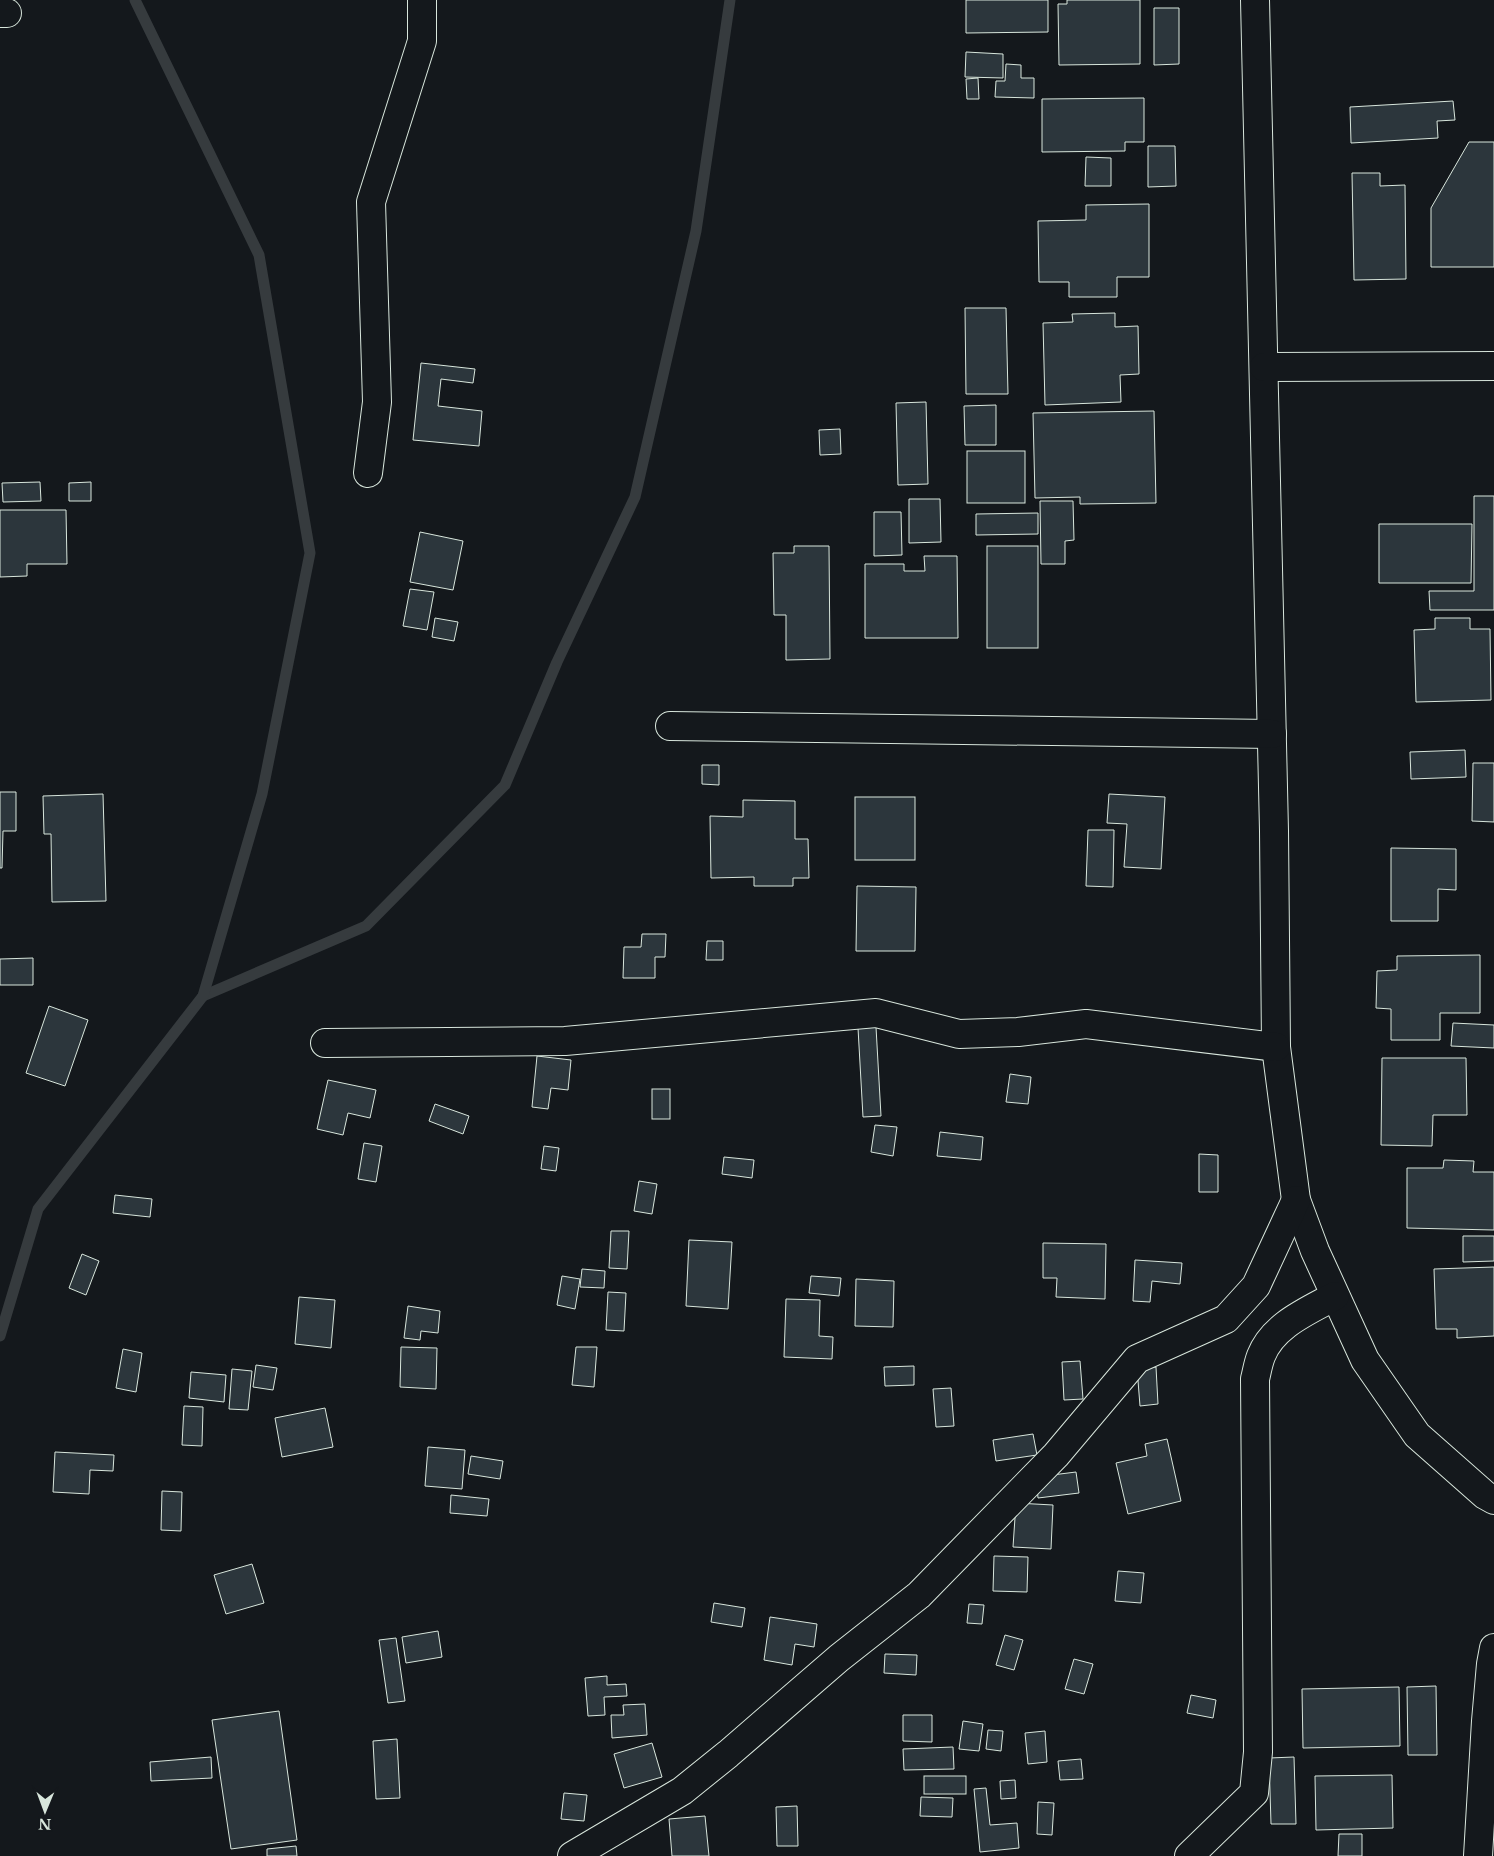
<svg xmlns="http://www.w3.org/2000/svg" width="1494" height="1856" viewBox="0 0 1494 1856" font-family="'Libre Baskerville',serif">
	<rect width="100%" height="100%" fill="#14181c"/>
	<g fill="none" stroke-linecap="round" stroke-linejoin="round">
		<g stroke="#363b3e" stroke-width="11">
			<path d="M 203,996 L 366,926 L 505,785 L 557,662 L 635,497 L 696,231 L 730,0"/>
			<path d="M 0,1336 L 38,1209 L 203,996 L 262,794 L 310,553 L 259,255 L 135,0"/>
		</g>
	</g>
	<g fill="#2c363c" stroke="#d8e6dc">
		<path d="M 966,0 L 1048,0 L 1048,32 L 966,33 Z"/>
		<path d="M 1067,0 L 1140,0 L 1140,64 L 1059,65 L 1058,4 L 1067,4 Z"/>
		<path d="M 1154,8 L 1179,8 L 1179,64 L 1154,65 Z"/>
		<path d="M 966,52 L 1003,54 L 1003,78 L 965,77 Z"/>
		<path d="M 1006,64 L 1021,65 L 1021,78 L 1034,78 L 1034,98 L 995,97 L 996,81 L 1005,81 Z"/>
		<path d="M 978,78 L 979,99 L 967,99 L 966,79 Z"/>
		<path d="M 1144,98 L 1144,142 L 1125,142 L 1125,151 L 1042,152 L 1042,99 Z"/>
		<path d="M 1453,101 L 1455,120 L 1437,121 L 1438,138 L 1351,143 L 1350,107 Z"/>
		<path d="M 1469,142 L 1494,142 L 1494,267 L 1431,267 L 1431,208 Z"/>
		<path d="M 1148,146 L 1175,146 L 1176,186 L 1148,187 Z"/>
		<path d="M 1086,157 L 1111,158 L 1111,186 L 1085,186 Z"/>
		<path d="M 1352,173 L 1380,173 L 1380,186 L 1405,185 L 1406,279 L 1354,280 Z"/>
		<path d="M 1149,204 L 1149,277 L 1117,277 L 1117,297 L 1069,297 L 1069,282 L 1039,282 L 1038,221 L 1086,220 L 1086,205 Z"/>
		<path d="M 965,308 L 1006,308 L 1008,394 L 966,394 Z"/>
		<path d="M 1115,313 L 1115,327 L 1138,326 L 1139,374 L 1120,375 L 1121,402 L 1045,405 L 1043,323 L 1073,322 L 1072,314 Z"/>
		<path d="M 421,363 L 475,369 L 473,383 L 441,379 L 438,406 L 482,411 L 479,446 L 413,440 Z"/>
		<path d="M 926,402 L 928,484 L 898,485 L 896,403 Z"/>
		<path d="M 996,405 L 996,445 L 965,445 L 964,406 Z"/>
		<path d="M 1154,411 L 1156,503 L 1080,504 L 1080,497 L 1035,498 L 1033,413 Z"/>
		<path d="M 840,429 L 841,454 L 820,455 L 819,430 Z"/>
		<rect x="967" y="451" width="58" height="52"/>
		<path d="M 40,482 L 41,501 L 3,502 L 2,483 Z"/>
		<path d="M 91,482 L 91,501 L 69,501 L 69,483 Z"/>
		<path d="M 1474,496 L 1494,496 L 1494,610 L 1430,610 L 1429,591 L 1474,591 Z"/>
		<path d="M 909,499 L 940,499 L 941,542 L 909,543 Z"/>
		<path d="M 1040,501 L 1073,501 L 1074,540 L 1065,541 L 1065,564 L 1041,564 Z"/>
		<path d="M 0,510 L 66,510 L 67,564 L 27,564 L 27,576 L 0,577 Z"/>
		<path d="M 874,512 L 901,512 L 902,555 L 874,556 Z"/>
		<path d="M 1038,513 L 1038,534 L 976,535 L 976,514 Z"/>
		<path d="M 1379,524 L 1472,524 L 1471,583 L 1379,583 Z"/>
		<path d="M 420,532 L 463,541 L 453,590 L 410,582 Z"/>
		<path d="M 794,546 L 829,546 L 830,659 L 786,660 L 786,615 L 774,615 L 773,553 L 794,553 Z"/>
		<rect x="987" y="546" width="51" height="102"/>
		<path d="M 924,556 L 957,556 L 958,638 L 865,638 L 865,564 L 904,564 L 904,571 L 925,571 Z"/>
		<path d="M 410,589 L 434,592 L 427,630 L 403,626 Z"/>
		<path d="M 435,618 L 458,622 L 454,641 L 432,637 Z"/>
		<path d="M 1435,618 L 1470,618 L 1470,629 L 1490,629 L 1491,700 L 1416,702 L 1414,630 L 1435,629 Z"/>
		<path d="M 1465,750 L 1466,777 L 1411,779 L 1410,752 Z"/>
		<path d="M 1473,763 L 1494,763 L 1494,822 L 1472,821 Z"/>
		<path d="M 702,765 L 719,765 L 719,785 L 702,784 Z"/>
		<path d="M 0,792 L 16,792 L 16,831 L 3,831 L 2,868 L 0,868 Z"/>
		<path d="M 103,794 L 106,901 L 52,902 L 51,834 L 44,834 L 43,796 Z"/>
		<path d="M 1109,794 L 1165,797 L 1161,869 L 1124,867 L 1127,824 L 1107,823 Z"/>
		<rect x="855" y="797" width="60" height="63"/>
		<path d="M 743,800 L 795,801 L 795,839 L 808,839 L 809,878 L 793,878 L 793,886 L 754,886 L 754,877 L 711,878 L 710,816 L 743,817 Z"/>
		<path d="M 1088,830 L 1114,830 L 1113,887 L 1086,886 Z"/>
		<path d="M 1391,848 L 1456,849 L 1456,890 L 1438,889 L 1438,921 L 1391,921 Z"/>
		<path d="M 857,886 L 916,887 L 915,951 L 856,951 Z"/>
		<path d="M 642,934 L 666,934 L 665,957 L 655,957 L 655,978 L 623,978 L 624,947 L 641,947 Z"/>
		<path d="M 707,941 L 723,941 L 723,960 L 706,960 Z"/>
		<path d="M 1480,955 L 1480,1013 L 1440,1013 L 1440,1040 L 1391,1040 L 1391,1009 L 1376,1008 L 1377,971 L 1397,970 L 1397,956 Z"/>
		<path d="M 33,958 L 33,985 L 0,985 L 0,959 Z"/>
		<path d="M 49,1006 L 88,1020 L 65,1086 L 26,1073 Z"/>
		<path d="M 1453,1023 L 1494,1025 L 1494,1048 L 1451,1046 Z"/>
		<path d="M 876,1027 L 881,1116 L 863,1117 L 858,1028 Z"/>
		<path d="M 537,1056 L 571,1060 L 568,1090 L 551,1088 L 548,1109 L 532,1107 Z"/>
		<path d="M 1382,1058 L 1466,1058 L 1467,1115 L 1433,1115 L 1432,1146 L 1381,1145 Z"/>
		<path d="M 1010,1074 L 1031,1077 L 1028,1104 L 1006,1102 Z"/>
		<path d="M 328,1080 L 376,1090 L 370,1118 L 348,1113 L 343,1135 L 317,1129 Z"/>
		<rect x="652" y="1089" width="18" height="30"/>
		<path d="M 435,1104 L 469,1116 L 463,1134 L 429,1121 Z"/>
		<path d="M 875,1125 L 897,1127 L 893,1156 L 871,1152 Z"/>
		<path d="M 940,1132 L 983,1137 L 981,1160 L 937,1156 Z"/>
		<path d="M 364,1143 L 382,1146 L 376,1182 L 358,1179 Z"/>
		<path d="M 544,1146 L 559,1148 L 556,1171 L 541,1169 Z"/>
		<path d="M 1199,1154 L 1218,1155 L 1218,1192 L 1199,1192 Z"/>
		<path d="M 724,1157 L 754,1160 L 752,1178 L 722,1174 Z"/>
		<path d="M 1444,1160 L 1474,1161 L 1473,1172 L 1494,1172 L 1494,1230 L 1407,1228 L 1407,1168 L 1443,1168 Z"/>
		<path d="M 639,1181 L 657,1184 L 652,1214 L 634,1211 Z"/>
		<path d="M 115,1195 L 152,1199 L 150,1217 L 113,1213 Z"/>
		<path d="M 611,1231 L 629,1231 L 627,1269 L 609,1268 Z"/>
		<path d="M 1463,1236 L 1494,1236 L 1494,1261 L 1463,1262 Z"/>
		<path d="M 689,1240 L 732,1242 L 728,1309 L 686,1306 Z"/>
		<path d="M 1043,1243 L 1106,1244 L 1105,1299 L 1056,1297 L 1057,1278 L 1043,1278 Z"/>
		<path d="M 82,1254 L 99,1261 L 86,1295 L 69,1288 Z"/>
		<path d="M 1135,1260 L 1182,1263 L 1180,1284 L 1152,1281 L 1150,1302 L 1133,1301 Z"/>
		<path d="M 1494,1267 L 1494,1336 L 1457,1338 L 1457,1329 L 1436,1329 L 1434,1269 Z"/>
		<path d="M 582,1269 L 605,1271 L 604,1288 L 580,1287 Z"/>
		<path d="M 562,1276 L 580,1279 L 575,1309 L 557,1305 Z"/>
		<path d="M 811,1276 L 841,1278 L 839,1296 L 809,1293 Z"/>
		<path d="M 856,1279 L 894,1281 L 893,1327 L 855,1326 Z"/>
		<path d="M 608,1292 L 626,1293 L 624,1331 L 606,1330 Z"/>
		<path d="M 299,1297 L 335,1300 L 331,1348 L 295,1344 Z"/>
		<path d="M 786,1299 L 820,1300 L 819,1336 L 833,1337 L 832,1359 L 784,1357 Z"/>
		<path d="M 408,1306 L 440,1311 L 438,1333 L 421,1331 L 420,1340 L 404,1338 Z"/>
		<path d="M 401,1347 L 437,1348 L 436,1389 L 400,1387 Z"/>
		<path d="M 576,1347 L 597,1347 L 594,1387 L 572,1385 Z"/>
		<path d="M 123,1349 L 142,1353 L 136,1392 L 116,1388 Z"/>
		<path d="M 1080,1361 L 1083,1399 L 1064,1400 L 1062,1362 Z"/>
		<path d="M 256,1365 L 277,1368 L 273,1390 L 253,1387 Z"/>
		<path d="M 914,1366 L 914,1385 L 885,1386 L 884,1367 Z"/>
		<path d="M 1156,1367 L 1158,1404 L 1140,1406 L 1137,1368 Z"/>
		<path d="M 232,1369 L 252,1371 L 248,1410 L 229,1409 Z"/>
		<path d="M 191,1372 L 226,1375 L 224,1402 L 189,1398 Z"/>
		<path d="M 951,1388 L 954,1426 L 936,1427 L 933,1389 Z"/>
		<path d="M 184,1406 L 203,1407 L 202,1446 L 182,1445 Z"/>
		<path d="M 325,1408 L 333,1447 L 282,1457 L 275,1418 Z"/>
		<path d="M 1033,1434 L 1037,1455 L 996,1461 L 993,1440 Z"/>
		<path d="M 1167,1439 L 1181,1501 L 1128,1514 L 1116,1463 L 1147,1456 L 1145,1444 Z"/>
		<path d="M 428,1447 L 465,1450 L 462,1489 L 425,1486 Z"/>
		<path d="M 55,1452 L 114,1455 L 113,1471 L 90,1470 L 89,1494 L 53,1492 Z"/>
		<path d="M 471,1456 L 503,1461 L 500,1479 L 468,1474 Z"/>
		<path d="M 1076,1472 L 1079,1493 L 1038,1498 L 1036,1477 Z"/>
		<path d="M 162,1491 L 182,1492 L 181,1531 L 161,1530 Z"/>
		<path d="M 451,1495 L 489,1499 L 487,1516 L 450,1513 Z"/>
		<path d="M 1016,1503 L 1053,1505 L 1051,1549 L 1013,1547 Z"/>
		<path d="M 994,1556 L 1028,1557 L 1027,1592 L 993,1591 Z"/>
		<path d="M 252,1564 L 264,1603 L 226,1614 L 214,1575 Z"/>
		<path d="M 1118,1571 L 1144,1573 L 1141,1603 L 1115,1601 Z"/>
		<path d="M 714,1603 L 745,1608 L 742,1627 L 711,1622 Z"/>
		<path d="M 969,1604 L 984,1605 L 982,1624 L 967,1623 Z"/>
		<path d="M 770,1617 L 817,1624 L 814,1647 L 795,1644 L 792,1665 L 764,1660 Z"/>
		<path d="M 438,1631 L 442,1657 L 406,1663 L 402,1637 Z"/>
		<path d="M 1005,1635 L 1023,1640 L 1014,1670 L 996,1665 Z"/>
		<path d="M 396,1638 L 405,1701 L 388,1703 L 379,1640 Z"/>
		<path d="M 885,1654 L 917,1655 L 916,1675 L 884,1673 Z"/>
		<path d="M 1074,1659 L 1093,1664 L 1084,1694 L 1065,1689 Z"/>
		<path d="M 607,1676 L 607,1685 L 626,1684 L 627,1696 L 604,1697 L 605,1715 L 588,1716 L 585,1678 Z"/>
		<path d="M 1436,1686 L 1437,1755 L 1408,1755 L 1407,1687 Z"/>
		<path d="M 1399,1687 L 1400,1746 L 1303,1748 L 1302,1689 Z"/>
		<path d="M 1191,1695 L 1216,1700 L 1213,1718 L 1187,1713 Z"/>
		<path d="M 645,1704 L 647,1735 L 612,1738 L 611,1715 L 624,1715 L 623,1705 Z"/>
		<path d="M 279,1711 L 297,1840 L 231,1849 L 212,1720 Z"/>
		<path d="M 903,1715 L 932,1715 L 932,1742 L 903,1741 Z"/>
		<path d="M 963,1721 L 983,1724 L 979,1751 L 959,1749 Z"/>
		<path d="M 988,1730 L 1003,1731 L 1001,1751 L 986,1749 Z"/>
		<path d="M 1045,1731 L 1047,1762 L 1028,1764 L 1025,1733 Z"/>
		<path d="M 397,1739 L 400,1798 L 376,1799 L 373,1741 Z"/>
		<path d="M 652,1743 L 662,1777 L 624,1788 L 614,1754 Z"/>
		<path d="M 953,1747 L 954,1769 L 904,1770 L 903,1749 Z"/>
		<path d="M 211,1757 L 212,1778 L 151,1781 L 150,1762 Z"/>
		<path d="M 1294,1757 L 1296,1824 L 1271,1824 L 1269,1758 Z"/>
		<path d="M 1081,1759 L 1083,1779 L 1060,1780 L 1058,1761 Z"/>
		<path d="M 1392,1775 L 1393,1828 L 1316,1830 L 1315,1776 Z"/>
		<rect x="924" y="1776" width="42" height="18"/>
		<path d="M 1015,1780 L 1016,1798 L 1001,1799 L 1000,1781 Z"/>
		<path d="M 986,1788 L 990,1825 L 1017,1823 L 1019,1848 L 980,1852 L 974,1789 Z"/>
		<path d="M 564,1793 L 587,1795 L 584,1821 L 561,1819 Z"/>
		<path d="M 921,1797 L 953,1798 L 952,1817 L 920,1816 Z"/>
		<path d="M 1038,1802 L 1054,1803 L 1052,1835 L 1037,1834 Z"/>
		<path d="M 797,1806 L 798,1846 L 777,1846 L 776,1807 Z"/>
		<path d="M 705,1816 L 709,1856 L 672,1856 L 669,1819 Z"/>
		<path d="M 1339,1834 L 1362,1834 L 1362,1856 L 1338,1856 Z"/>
		<path d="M 296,1846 L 297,1856 L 267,1856 L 267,1849 Z"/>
	</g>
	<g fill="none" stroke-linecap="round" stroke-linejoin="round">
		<g stroke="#d8e6dc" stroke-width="30">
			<g id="minor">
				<path d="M 1255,0 L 1274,831 L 1276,1047 L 1296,1200 L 1315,1251 L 1365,1360 L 1417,1435 L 1485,1495 L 1494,1500"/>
				<path d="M 0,13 L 7,13"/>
				<path d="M 1264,367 L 1494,366"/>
				<path d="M 368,473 L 377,402 L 371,202 L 422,41 L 422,0"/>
				<path d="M 670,726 L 1272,734"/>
				<path d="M 325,1043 L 565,1041 L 876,1013 L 959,1034 L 1018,1032 L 1086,1024 L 1276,1047"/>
				<path d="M 572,1856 L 682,1791 L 728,1754 L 839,1658 L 919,1595 L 1056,1455 L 1137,1359 L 1226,1319 L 1256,1286 L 1296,1200"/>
				<path d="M 1189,1856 L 1254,1793 L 1258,1752 L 1255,1379 C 1257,1371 1258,1364 1261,1356 C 1273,1325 1308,1311 1335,1296"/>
				<path d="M 1478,1856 L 1486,1721 L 1491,1664 L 1494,1648"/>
			</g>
		</g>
		<use href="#minor" stroke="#14181c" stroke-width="28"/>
	</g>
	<g transform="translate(45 1811) rotate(181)" stroke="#14181c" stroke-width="4" paint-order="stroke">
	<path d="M0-4L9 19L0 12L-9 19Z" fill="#d8e6dc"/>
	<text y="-8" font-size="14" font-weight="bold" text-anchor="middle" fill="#d8e6dc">N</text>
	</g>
</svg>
